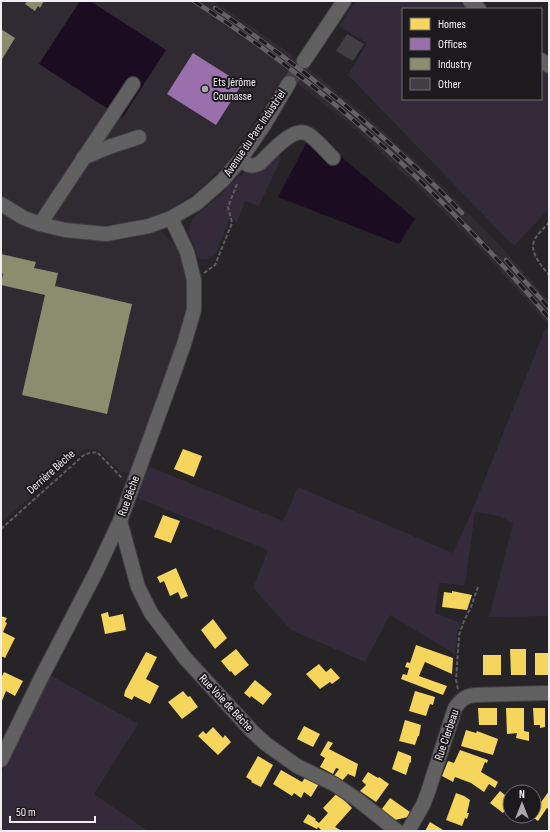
<svg xmlns="http://www.w3.org/2000/svg" width="550" height="832" viewBox="0 0 550 832" font-family="'Sofia Sans Condensed',sans-serif">
	<rect width="100%" height="100%" fill="#262427"/>
	<path fill="#302a33" d="M 1,1 L 214,1 L 287,51 L 361,111 L 432,176 L 498,243 L 549,301 L 549,326 L 486,255 L 419,188 L 349,124 L 285,74 L 228,162 L 198,191 L 175,206 L 155,217 L 162,232 L 176,246 L 187,275 L 188,312 L 131,473 L 121,472 L 98,449 L 86,449 L 1,523 Z"/>
	<g fill="#352a3a">
		<path d="M 356,1 L 460,1 L 470,9 L 403,9 L 403,99 L 541,99 L 541,68 L 549,75 L 549,209 L 514,246 L 348,75 L 367,43 L 339,26 Z"/>
		<path d="M 276,154 L 281,159 L 259,206 L 245,201 L 237,222 L 229,219 L 216,254 C 210,260 206,260 199,259 L 189,233 L 191,222 L 196,215 L 217,198 L 239,175 L 242,176 L 245,168 Z"/>
		<path d="M 546,327 L 549,332 L 549,616 L 489,617 L 513,524 L 500,516 L 475,512 L 465,585 L 439,583 L 435,613 L 461,623 L 457,633 L 455,654 L 390,615 L 365,662 L 291,630 L 253,588 L 268,550 L 137,498 L 148,467 L 153,468 L 283,521 L 298,487 L 453,553 L 472,511 Z"/>
		<path d="M 50,675 L 138,724 L 94,794 L 148,831 L 1,831 L 1,773 Z"/>
	</g>
	<g fill="#1b0c22">
		<path d="M 80,1 L 90,1 L 166,50 L 122,118 L 39,64 Z"/>
		<path d="M 312,132 L 415,219 L 399,244 L 278,197 Z"/>
	</g>
	<g fill="#f6d55c">
		<path d="M 183,449 L 202,456 L 194,477 L 174,469 Z"/>
		<path d="M 163,515 L 180,521 L 171,543 L 154,537 Z"/>
		<path d="M 176,568 L 188,596 L 181,599 L 178,592 L 170,596 L 164,581 L 160,583 L 157,577 Z"/>
		<path d="M 452,591 L 472,595 L 467,610 L 442,607 L 444,592 L 452,593 Z"/>
		<path d="M 108,612 L 109,617 L 123,614 L 126,630 L 105,634 L 101,614 Z"/>
		<path d="M 1,616 L 7,618 L 5,622 L 7,623 L 3,632 L 15,638 L 5,658 L 1,656 Z"/>
		<path d="M 213,619 L 227,638 L 215,649 L 201,630 Z"/>
		<path d="M 416,645 L 453,658 L 452,674 L 425,662 L 419,676 L 447,686 L 443,695 L 401,679 L 403,674 L 407,675 L 409,668 L 405,667 L 407,662 L 410,663 Z"/>
		<path d="M 236,649 L 249,665 L 235,676 L 231,671 L 230,672 L 221,661 Z"/>
		<path d="M 510,649 L 526,649 L 526,675 L 511,675 Z"/>
		<path d="M 146,652 L 157,657 L 146,679 L 159,686 L 150,704 L 134,696 L 132,700 L 124,696 L 125,691 Z"/>
		<rect x="535" y="653" width="14" height="22"/>
		<rect x="483" y="655" width="18" height="20"/>
		<path d="M 319,664 L 326,672 L 331,668 L 340,678 L 332,684 L 330,682 L 320,689 L 306,674 Z"/>
		<path d="M 4,672 L 23,681 L 15,696 L 6,691 L 1,703 L 1,678 Z"/>
		<path d="M 255,680 L 272,694 L 263,705 L 251,696 L 250,698 L 244,693 Z"/>
		<path d="M 183,691 L 188,697 L 190,696 L 198,707 L 182,719 L 168,702 Z"/>
		<path d="M 415,691 L 435,697 L 433,705 L 430,704 L 426,716 L 409,711 Z"/>
		<path d="M 478,708 L 497,708 L 497,725 L 479,725 Z"/>
		<path d="M 506,708 L 524,708 L 524,731 L 529,732 L 529,741 L 516,738 L 517,733 L 507,734 Z"/>
		<path d="M 533,708 L 545,708 L 545,727 L 540,728 L 540,725 L 534,725 Z"/>
		<path d="M 405,720 L 421,725 L 419,736 L 418,736 L 415,745 L 399,741 Z"/>
		<path d="M 304,726 L 320,734 L 313,747 L 297,739 Z"/>
		<path d="M 213,727 L 223,738 L 225,735 L 231,742 L 218,755 L 198,736 L 203,731 L 206,734 Z"/>
		<path d="M 466,730 L 476,733 L 477,731 L 498,739 L 493,755 L 461,746 Z"/>
		<path d="M 328,741 L 333,743 L 329,749 L 358,764 L 355,777 L 348,774 L 341,782 L 333,777 L 339,769 L 336,768 L 333,774 L 320,767 L 325,758 L 320,755 Z"/>
		<path d="M 460,750 L 488,760 L 487,763 L 485,762 L 481,772 L 498,782 L 495,788 L 489,784 L 484,792 L 471,783 L 455,777 L 453,782 L 442,776 L 448,761 L 454,763 Z"/>
		<path d="M 398,751 L 411,756 L 411,763 L 410,762 L 406,775 L 392,769 Z"/>
		<path d="M 258,756 L 273,765 L 261,787 L 251,782 L 252,781 L 246,777 Z"/>
		<path d="M 281,770 L 302,782 L 307,775 L 320,782 L 311,797 L 304,792 L 301,798 L 294,793 L 292,796 L 273,784 Z"/>
		<path d="M 368,772 L 378,778 L 379,777 L 389,784 L 376,802 L 360,791 L 366,785 L 362,781 Z"/>
		<path d="M 339,791 L 347,798 L 344,800 L 352,808 L 335,827 L 342,831 L 322,831 L 318,827 L 317,829 L 303,822 L 308,814 L 316,819 L 315,820 L 319,823 L 328,813 L 323,808 Z"/>
		<path d="M 500,791 L 510,799 L 510,805 L 503,813 L 490,803 Z"/>
		<path d="M 549,791 L 549,809 L 547,808 L 538,821 L 531,816 L 534,816 L 534,812 Z"/>
		<path d="M 456,793 L 464,796 L 470,800 L 467,813 L 469,813 L 467,819 L 465,818 L 462,826 L 446,820 Z"/>
		<path d="M 390,798 L 410,812 L 408,817 L 395,820 L 381,810 Z"/>
		<path d="M 430,822 L 443,830 L 442,831 L 425,831 Z"/>
	</g>
	<path fill="#9970ab" d="M 193,53 L 242,84 L 216,125 L 167,94 Z"/>
	<g fill="#8c8c6e">
		<path d="M 27,1 L 44,1 L 40,8 L 38,6 L 35,11 L 25,4 Z"/>
		<path d="M 1,29 L 15,38 L 1,61 Z"/>
		<path d="M 1,254 L 36,262 L 34,268 L 58,273 L 55,286 L 132,304 L 107,414 L 22,395 L 45,295 L 1,285 L 3,274 L 1,273 Z"/>
	</g>
	<path fill="#433e45" d="M 347,34 L 364,44 L 353,61 L 336,51 Z"/>
	<g fill="none" stroke-linecap="round" stroke-linejoin="round">
		<path stroke="#444245" stroke-width="14" stroke-dasharray="14 7" stroke-linecap="butt" d="M 289,83 L 304,61"/>
		<g stroke="#424143" stroke-width="16">
			<g id="minor">
				<path d="M 470,1 L 479,9"/>
				<path d="M 541,60 L 549,66"/>
				<path d="M 304,61 L 344,1"/>
				<path d="M 83,158 L 109,147 L 139,137"/>
				<path d="M 240,160 C 247,165 252,168 260,163 C 270,154 293,125 308,134 C 317,140 325,150 333,158"/>
				<path d="M 1,204 L 24,218 L 40,224 L 65,230 L 106,234 L 149,226 L 171,218 L 197,203 L 223,180 L 240,160 L 264,125 L 289,83"/>
				<path d="M 40,224 L 133,84"/>
				<path d="M 120,521 L 138,587 L 151,613 L 185,658 L 252,731 L 266,744 L 297,766 L 334,784 L 358,800 L 397,831"/>
				<path d="M 1,760 L 41,678 L 96,572 L 120,521 L 167,392 L 184,344 L 194,310 L 194,280 L 187,252 L 171,218"/>
				<path d="M 408,831 L 423,805 L 428,792 L 455,708 C 461,700 465,696 475,695 L 549,693"/>
			</g>
		</g>
		<g stroke="#5e5e5f" stroke-width="2" stroke-dasharray="4 2" stroke-linecap="butt">
			<path d="M 549,222 C 545,228 538,233 535,239 C 528,252 542,266 549,275"/>
			<path d="M 204,273 L 215,265 L 232,223 L 228,207 L 237,184"/>
			<path d="M 1,529 L 85,454 L 97,452 L 123,479"/>
			<path d="M 458,689 L 456,680 L 459,635 L 464,621 L 471,607 L 478,587"/>
		</g>
		<use href="#minor" stroke="#626162" stroke-width="14"/>
		<g stroke="#636263" stroke-width="4.5">
			<g id="rail">
				<path d="M 194,1 C 328,87 446,197 549,318"/>
				<path d="M 215,8 C 303,68 388,136 462,213"/>
				<path d="M 506,260 L 549,308"/>
			</g>
		</g>
		<use href="#rail" stroke="#1d1a1e" stroke-width="3" stroke-dasharray="9" stroke-linecap="butt"/>
	</g>
	<circle fill="#aaa8ab" stroke="#1d1a1e" stroke-width="1.5" cx="205" cy="89" r="4"/>
	<g text-anchor="middle" dominant-baseline="central" stroke-width="4" stroke-linejoin="round" paint-order="stroke">
		<g font-size="12" fill="#f1eff2" stroke="#1d1a1e" text-anchor="start">
			<text x="213" y="82">Ets Jérôme<tspan x="213" dy="14">Counasse</tspan></text>
		</g>
		<g font-size="12" fill="#f1eff2" stroke="#1d1a1e">
			<text transform="translate(255 133) rotate(-56)">Avenue du Parc Industriel</text>
			<text transform="translate(51 472) rotate(-42)">Derrière Bèche</text>
			<text transform="translate(129 496) rotate(-70)">Rue Bêche</text>
			<text transform="translate(226 703) rotate(47)">Rue Voie de Bêche</text>
			<text transform="translate(447 735) rotate(-71)">Rue Clerbeau</text>
		</g>
	</g>
	<rect width="550" height="832" fill="none" stroke="#f1eff2" stroke-width="4"/>
	<rect x="402" y="8" width="140" height="92" fill="#1d1a1e" stroke="#726f73"/>
	<rect x="410" y="18" width="20" height="12" fill="#f6d55c" stroke="#726f73"/>
	<text x="438" y="28" font-size="12" fill="#f1eff2">Homes</text>
	<rect x="410" y="38" width="20" height="12" fill="#9970ab" stroke="#726f73"/>
	<text x="438" y="48" font-size="12" fill="#f1eff2">Offices</text>
	<rect x="410" y="58" width="20" height="12" fill="#8c8c6e" stroke="#726f73"/>
	<text x="438" y="68" font-size="12" fill="#f1eff2">Industry</text>
	<rect x="410" y="78" width="20" height="12" fill="#433e45" stroke="#726f73"/>
	<text x="438" y="88" font-size="12" fill="#f1eff2">Other</text>
	<g transform="translate(522 804)"><circle r="19" fill="#1d1a1e" stroke="#726f73"/>
	<path d="M0-3L7 15L0 10L-7 15Z" fill="#aaa8ab"/>
	<text y="-6" font-size="11" font-weight="bold" text-anchor="middle" fill="#f1eff2">N</text>
	</g>
	<path d="M10 816v6h85v-6" fill="none" stroke="#f1eff2" stroke-width="2"/>
	<text x="16" y="816" font-size="12" fill="#f1eff2" stroke="#1d1a1e" stroke-width="3" paint-order="stroke">50 m</text>
</svg>
